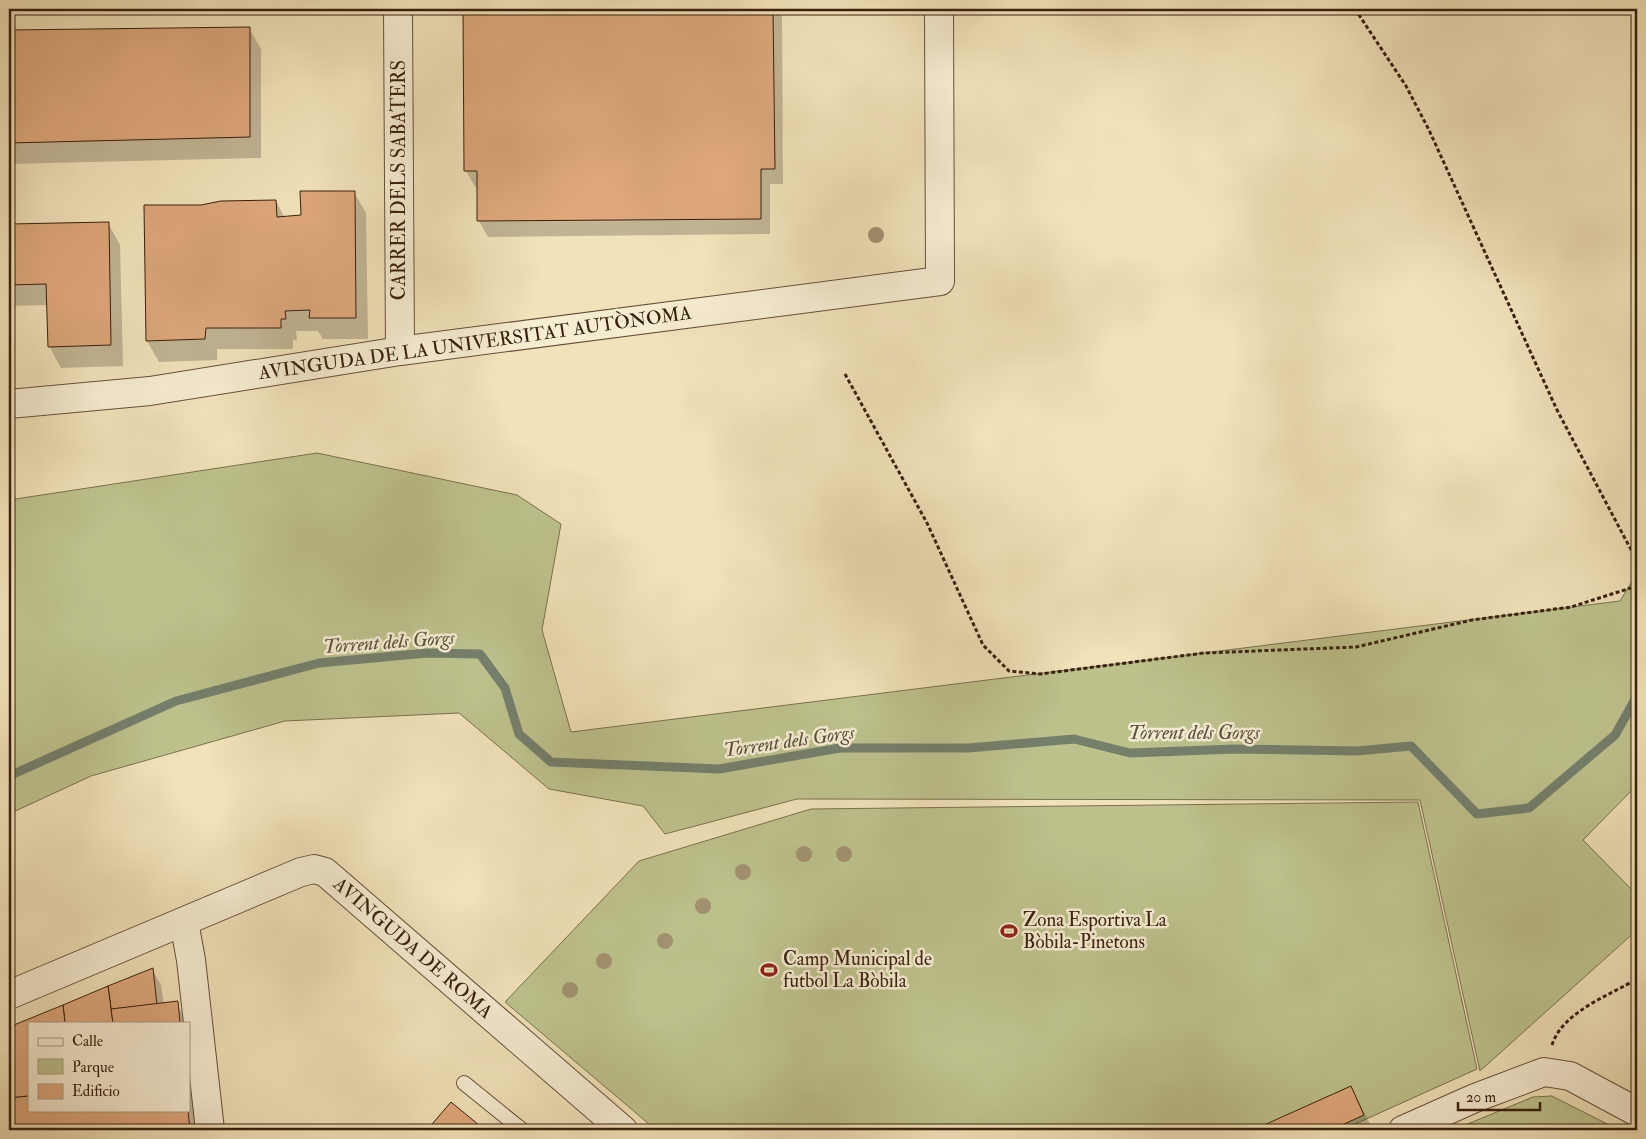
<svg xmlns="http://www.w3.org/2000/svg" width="1646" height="1139" viewBox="0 0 1646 1139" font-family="'IM FELL Double Pica',serif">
	<rect width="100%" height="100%" fill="#f1e2ba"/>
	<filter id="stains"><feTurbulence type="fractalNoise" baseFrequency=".004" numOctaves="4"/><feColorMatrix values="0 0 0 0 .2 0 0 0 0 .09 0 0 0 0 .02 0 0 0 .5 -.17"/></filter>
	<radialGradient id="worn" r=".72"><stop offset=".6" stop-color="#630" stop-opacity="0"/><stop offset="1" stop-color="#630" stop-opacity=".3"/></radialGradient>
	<g fill="#bdc28d" stroke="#7b714e">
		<path d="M 317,453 L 517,495 L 561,524 L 542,630 L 571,732 L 1620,601 L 1637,573 L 1637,785 L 1583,840 L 1637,895 L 1637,930 L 1480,1071 L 1420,800 L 797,799 L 665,834 L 643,806 L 549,789 L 459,713 L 285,721 L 91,776 L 9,814 L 9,500 Z"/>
		<path d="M 1418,802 L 1477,1069 L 1342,1130 L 656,1130 L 505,1002 L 639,861 L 811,809 Z"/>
		<path d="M 1552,1096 L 1619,1130 L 1453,1130 L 1533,1097 Z"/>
	</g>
	<g fill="#0003">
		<path d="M 465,9 L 782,9 L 783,184 L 770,184 L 770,234 L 488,237 L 479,221 L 478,187 L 475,187 L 466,171 Z"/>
		<path d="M 249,28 L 261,49 L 261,158 L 9,164 L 9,31 Z"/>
		<path d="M 354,192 L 366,213 L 368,339 L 323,339 L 318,331 L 296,331 L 297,340 L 293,340 L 293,349 L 217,349 L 217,360 L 159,362 L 147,341 L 145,206 L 201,206 L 276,201 L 285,218 L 302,216 Z"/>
		<path d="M 108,223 L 120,245 L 123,366 L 61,368 L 49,346 L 48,305 L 9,306 L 9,225 Z"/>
		<path d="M 152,969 L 161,985 L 164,1005 L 177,1003 L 187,1023 L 29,1023 L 29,1110 L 189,1110 L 189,1042 L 198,1130 L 9,1130 L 9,1029 Z"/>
		<path d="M 1351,1087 L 1373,1130 L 1256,1130 Z"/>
		<path d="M 451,1104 L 483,1130 L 429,1130 Z"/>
	</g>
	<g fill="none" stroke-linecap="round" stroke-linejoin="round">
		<path stroke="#747f6c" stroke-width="9" d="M 9,776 L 176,701 L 319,663 L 427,653 L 480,654 L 505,688 L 519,734 L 551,762 L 719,769 L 840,748 L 968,748 L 1074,739 L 1130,753 L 1235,749 L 1357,751 L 1411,746 L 1477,814 L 1529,808 L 1615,735 L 1637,696"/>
	</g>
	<g fill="#dda77b" stroke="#39200e">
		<path d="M 463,9 L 773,9 L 775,169 L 761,169 L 761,219 L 477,221 L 477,171 L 464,171 Z"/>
		<path d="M 250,27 L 250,137 L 9,143 L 9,30 Z"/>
		<path d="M 300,191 L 355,191 L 356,318 L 309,318 L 310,310 L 285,311 L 286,319 L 281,319 L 281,328 L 206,328 L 205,339 L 146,341 L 144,205 L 201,205 L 221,201 L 276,200 L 277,217 L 301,215 Z"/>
		<path d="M 109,222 L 111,345 L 48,347 L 46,284 L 9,285 L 9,224 Z"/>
		<path d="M 153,968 L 157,1005 L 111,1009 L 108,986 Z"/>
		<path d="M 108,986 L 113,1023 L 65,1023 L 63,1005 Z"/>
		<path d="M 178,1001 L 180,1023 L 113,1023 L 111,1009 Z"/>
		<path d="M 63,1005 L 65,1023 L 29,1023 L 29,1096 L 9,1098 L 9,1027 Z"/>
		<path d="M 1351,1086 L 1364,1115 L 1331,1130 L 1253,1130 Z"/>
		<path d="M 29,1096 L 29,1110 L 188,1110 L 190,1130 L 9,1130 L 9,1098 Z"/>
		<path d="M 451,1102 L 485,1130 L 427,1130 Z"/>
	</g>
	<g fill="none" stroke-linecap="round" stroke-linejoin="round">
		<g stroke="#675039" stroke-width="16">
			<path id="service" d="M 464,1083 L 522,1130"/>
		</g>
		<g stroke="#675039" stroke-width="30">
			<g id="minor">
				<path d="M 398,9 L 400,351"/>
				<path d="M 9,404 L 150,391 L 400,351 L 940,281 L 939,9"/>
				<path d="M 184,922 L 191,960 L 210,1130"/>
				<path d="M 1403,1130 L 1475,1098 L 1544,1072 L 1570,1076 L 1637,1112"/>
			</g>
		</g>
		<g stroke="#675039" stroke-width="30">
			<path id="tertiary" d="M 9,995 L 301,872 L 314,869 L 325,872 L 623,1130"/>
		</g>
		<g stroke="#39200e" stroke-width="3" stroke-dasharray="4 2.5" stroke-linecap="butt">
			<path d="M 1355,9 L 1406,86 L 1429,130 L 1557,410 L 1637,561"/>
			<path d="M 845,374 L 927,523 L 983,645 L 1009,671 L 1040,674 L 1204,653 L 1356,647 L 1472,620 L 1571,607 L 1637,586"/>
			<path d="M 1552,1045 C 1562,1012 1610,995 1637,979"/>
		</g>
		<use href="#service" stroke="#f6ecd2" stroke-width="14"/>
		<use href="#minor" stroke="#f6ecd2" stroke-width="28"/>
		<use href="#tertiary" stroke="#f6ecd2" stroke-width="28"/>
	</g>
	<g fill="#a29270">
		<circle cx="876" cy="235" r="8"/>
		<circle cx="804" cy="854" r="8"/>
		<circle cx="844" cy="854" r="8"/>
		<circle cx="743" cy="872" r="8"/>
		<circle cx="703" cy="906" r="8"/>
		<circle cx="665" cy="941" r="8"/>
		<circle cx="604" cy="961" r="8"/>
		<circle cx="570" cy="990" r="8"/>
	</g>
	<defs>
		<g id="stadium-bare" transform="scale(1.35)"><path d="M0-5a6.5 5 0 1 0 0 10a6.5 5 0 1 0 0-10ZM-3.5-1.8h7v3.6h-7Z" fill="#8f2418" stroke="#f6ecd2" stroke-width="2.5" paint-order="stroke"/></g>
	</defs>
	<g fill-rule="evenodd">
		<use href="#stadium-bare" x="1009" y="931"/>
		<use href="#stadium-bare" x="769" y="970"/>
	</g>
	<g text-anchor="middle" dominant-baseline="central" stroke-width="5" stroke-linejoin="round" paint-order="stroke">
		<g font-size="19" fill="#39200e" stroke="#f6ecd2">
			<text transform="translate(399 180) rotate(-90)">CARRER DELS SABATERS</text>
			<text transform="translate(475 343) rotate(-8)">AVINGUDA DE LA UNIVERSITAT AUTÒNOMA</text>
			<text transform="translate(413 948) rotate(41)">AVINGUDA DE ROMA</text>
		</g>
		<g font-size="19" fill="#39200e" stroke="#f6ecd2" text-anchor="start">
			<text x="1023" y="920">Zona Esportiva La<tspan x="1023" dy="22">Bòbila-Pinetons</tspan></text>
			<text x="783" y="959">Camp Municipal de<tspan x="783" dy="22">futbol La Bòbila</tspan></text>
		</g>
		<g font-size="20" font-style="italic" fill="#57503d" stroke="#f6ecd2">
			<text transform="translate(389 642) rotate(-4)">Torrent dels Gorgs</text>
			<text x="1194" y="732">Torrent dels Gorgs</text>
			<text transform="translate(789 741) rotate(-8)">Torrent dels Gorgs</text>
		</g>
	</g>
	<rect width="1646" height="1139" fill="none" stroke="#f1e2ba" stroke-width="30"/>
	<rect x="10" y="10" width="1626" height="1119" fill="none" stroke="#39200e" stroke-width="2.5"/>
	<rect x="15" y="15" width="1616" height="1109" fill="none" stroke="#39200e"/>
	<rect x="28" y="1022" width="162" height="90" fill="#f6ecd2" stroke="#aa9a84"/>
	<rect x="38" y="1038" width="25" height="8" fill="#f6ecd2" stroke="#aa9a84"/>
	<text x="72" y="1046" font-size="15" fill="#39200e">Calle</text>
	<rect x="38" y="1059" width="25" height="15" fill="#bdc28d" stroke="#aa9a84"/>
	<text x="72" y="1072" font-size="15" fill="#39200e">Parque</text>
	<rect x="38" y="1084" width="25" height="15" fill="#dda77b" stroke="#aa9a84"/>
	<text x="72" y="1096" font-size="15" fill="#39200e">Edificio</text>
	<path d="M1458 1102v8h82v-8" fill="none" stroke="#39200e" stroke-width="2.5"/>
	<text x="1466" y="1102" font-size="15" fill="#39200e" stroke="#f6ecd2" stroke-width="4" paint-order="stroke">20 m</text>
	<rect width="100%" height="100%" filter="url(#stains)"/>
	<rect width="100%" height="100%" fill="url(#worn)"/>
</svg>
